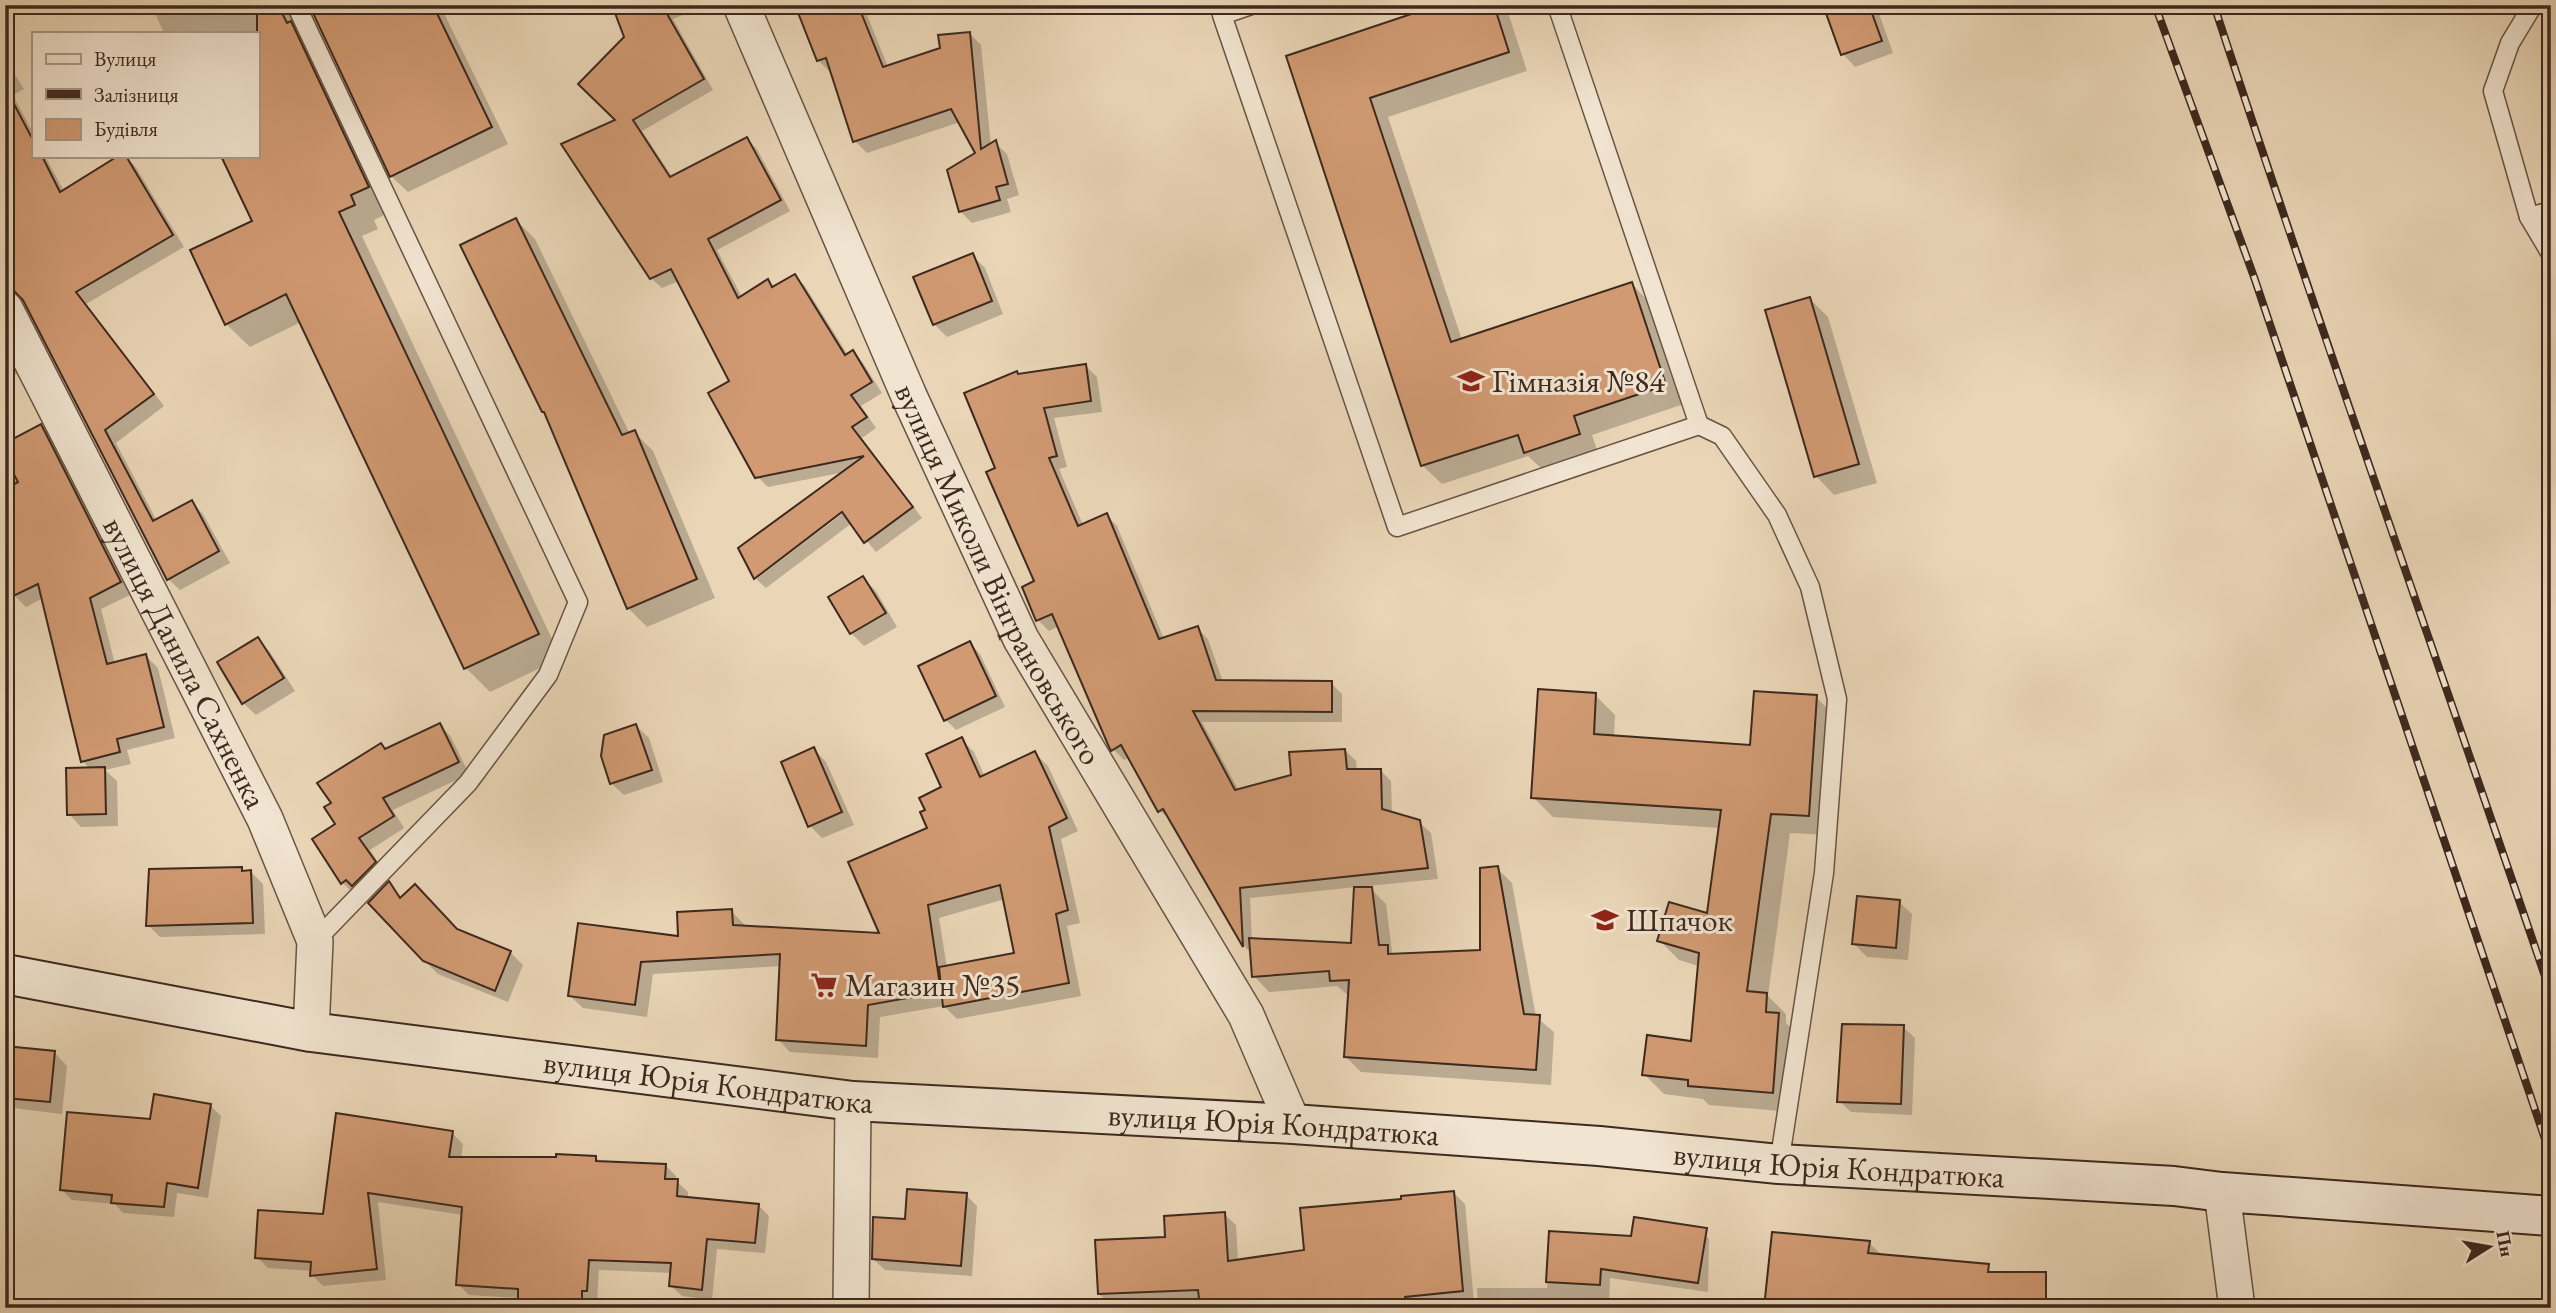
<svg xmlns="http://www.w3.org/2000/svg" width="2556" height="1313" viewBox="0 0 2556 1313" font-family="'EB Garamond',serif">
	<rect width="100%" height="100%" fill="#ead6b7"/>
	<filter id="stains"><feTurbulence type="fractalNoise" baseFrequency=".00286" numOctaves="4"/><feColorMatrix values="0 0 0 0 .2 0 0 0 0 .09 0 0 0 0 .02 0 0 0 .5 -.17"/></filter>
	<radialGradient id="worn" r=".72"><stop offset=".6" stop-color="#630" stop-opacity="0"/><stop offset="1" stop-color="#630" stop-opacity=".3"/></radialGradient>
	<g fill="#0003" fill-rule="evenodd">
		<path d="M 151,5 L 289,5 L 392,211 L 374,220 L 378,229 L 362,236 L 561,658 L 490,692 L 466,668 L 301,322 L 250,347 L 226,324 L 254,222 L 223,156 L 257,156 L 257,33 L 164,33 Z"/>
		<path d="M 328,5 L 440,5 L 508,144 L 408,192 L 391,176 Z"/>
		<path d="M 613,5 L 682,5 L 685,14 L 673,19 L 713,90 L 642,131 L 673,178 L 747,139 L 757,149 L 790,211 L 717,250 L 742,297 L 768,282 L 774,288 L 795,276 L 805,286 L 848,355 L 853,352 L 863,363 L 882,393 L 861,406 L 876,428 L 862,438 L 922,518 L 876,552 L 852,523 L 766,588 L 756,579 L 850,508 L 847,505 L 756,575 L 756,579 L 740,548 L 845,472 L 768,487 L 757,476 L 710,394 L 732,382 L 679,281 L 662,288 L 651,278 L 563,145 L 617,120 L 581,84 L 627,38 Z"/>
		<path d="M 797,5 L 863,5 L 888,67 L 941,50 L 969,33 L 981,45 L 991,146 L 995,143 L 1007,154 L 1019,195 L 1007,199 L 1011,212 L 972,223 L 960,211 L 978,153 L 960,122 L 867,153 L 855,141 L 832,71 L 830,72 L 818,60 Z"/>
		<path d="M 1443,5 L 1503,5 L 1507,9 L 1527,71 L 1388,117 L 1462,340 L 1632,284 L 1650,303 L 1684,404 L 1592,435 L 1598,453 L 1544,471 L 1528,456 L 1442,484 L 1423,466 L 1288,57 Z"/>
		<path d="M 1825,5 L 1876,5 L 1893,53 L 1855,67 L 1843,54 Z"/>
		<path d="M 5,59 L 24,89 L 13,95 L 33,133 L 33,156 L 45,156 L 64,191 L 125,156 L 135,166 L 184,247 L 86,304 L 164,406 L 116,443 L 157,521 L 191,502 L 203,514 L 230,563 L 180,590 L 168,579 L 25,300 L 5,269 Z"/>
		<path d="M 516,220 L 535,239 L 630,434 L 634,432 L 653,451 L 715,598 L 647,627 L 628,608 L 547,415 L 543,411 Z"/>
		<path d="M 972,255 L 985,268 L 1003,314 L 947,337 L 934,324 Z"/>
		<path d="M 1810,299 L 1828,317 L 1877,483 L 1834,495 L 1816,476 Z"/>
		<path d="M 5,345 L 19,373 L 5,380 Z"/>
		<path d="M 1086,366 L 1097,377 L 1102,412 L 1054,418 L 1067,467 L 1059,469 L 1083,525 L 1106,515 L 1117,526 L 1164,639 L 1197,628 L 1208,639 L 1223,682 L 1331,683 L 1342,694 L 1342,722 L 1202,722 L 1239,791 L 1292,777 L 1345,750 L 1356,761 L 1357,771 L 1380,770 L 1391,781 L 1392,814 L 1419,822 L 1431,833 L 1438,879 L 1368,886 L 1386,904 L 1392,952 L 1395,955 L 1482,952 L 1497,868 L 1512,883 L 1536,1017 L 1554,1032 L 1551,1085 L 1361,1072 L 1346,1057 L 1349,996 L 1337,986 L 1269,992 L 1254,976 L 1252,954 L 1244,946 L 1172,821 L 1160,811 L 1130,757 L 1124,760 L 1113,749 L 1059,626 L 1049,631 L 1038,620 L 1037,582 L 998,469 L 1019,376 ZM 1356,887 L 1353,945 L 1252,940 L 1250,898 Z"/>
		<path d="M 41,427 L 53,438 L 132,594 L 101,609 L 115,664 L 146,656 L 158,668 L 175,738 L 127,750 L 131,764 L 105,770 L 117,781 L 118,826 L 81,827 L 69,814 L 90,769 L 83,761 L 43,598 L 26,607 L 14,595 L 5,578 L 5,445 Z"/>
		<path d="M 863,578 L 876,591 L 897,627 L 864,646 L 851,633 Z"/>
		<path d="M 258,639 L 270,652 L 295,691 L 256,715 L 243,703 Z"/>
		<path d="M 970,643 L 980,654 L 1005,707 L 956,730 L 946,720 Z"/>
		<path d="M 1595,695 L 1615,715 L 1614,737 L 1752,747 L 1816,697 L 1836,717 L 1828,835 L 1790,833 L 1768,996 L 1786,1014 L 1786,1023 L 1798,1035 L 1792,1112 L 1709,1105 L 1703,1099 L 1664,1094 L 1644,1074 L 1693,1042 L 1699,966 L 1679,960 L 1659,940 L 1709,915 L 1720,828 L 1553,817 L 1533,797 Z"/>
		<path d="M 440,725 L 451,737 L 469,774 L 393,810 L 404,828 L 370,850 L 386,875 L 354,894 L 343,883 L 314,839 L 338,825 L 386,751 Z"/>
		<path d="M 636,726 L 649,738 L 663,782 L 624,795 L 611,783 Z"/>
		<path d="M 961,739 L 974,752 L 985,777 L 1035,753 L 1048,766 L 1078,831 L 1061,839 L 1080,923 L 1067,926 L 1081,996 L 957,1019 L 944,1006 L 880,1017 L 878,1058 L 790,1052 L 778,1039 L 781,966 L 653,974 L 647,1017 L 583,1008 L 570,996 L 731,911 L 744,924 L 744,927 L 882,935 L 929,828 L 927,810 L 944,788 ZM 1005,899 L 1016,954 L 947,968 L 939,918 Z"/>
		<path d="M 814,749 L 826,762 L 854,825 L 822,838 L 810,826 Z"/>
		<path d="M 241,869 L 244,872 L 251,872 L 263,884 L 265,934 L 160,937 L 148,925 Z"/>
		<path d="M 389,884 L 403,899 L 457,931 L 510,952 L 523,965 L 508,1002 L 438,974 L 424,960 Z"/>
		<path d="M 1899,902 L 1912,914 L 1908,960 L 1867,957 L 1854,944 Z"/>
		<path d="M 1903,1027 L 1915,1038 L 1912,1115 L 1851,1112 L 1839,1101 Z"/>
		<path d="M 5,1048 L 55,1053 L 67,1066 L 62,1114 L 5,1107 Z"/>
		<path d="M 210,1105 L 221,1116 L 208,1198 L 177,1193 L 174,1217 L 123,1213 L 115,1204 L 72,1200 L 62,1190 L 151,1121 Z"/>
		<path d="M 452,1133 L 463,1144 L 461,1159 L 596,1157 L 601,1163 L 665,1165 L 676,1176 L 676,1181 L 688,1192 L 688,1199 L 758,1205 L 769,1216 L 765,1253 L 717,1249 L 712,1300 L 682,1296 L 671,1286 L 672,1273 L 599,1270 L 597,1301 L 592,1301 L 592,1308 L 520,1308 L 520,1298 L 469,1295 L 458,1284 L 463,1215 L 378,1202 L 386,1280 L 323,1286 L 312,1275 L 312,1271 L 268,1268 L 257,1257 Z"/>
		<path d="M 1454,1193 L 1465,1204 L 1474,1302 L 1417,1308 L 1202,1308 L 1201,1301 L 1111,1305 L 1099,1294 L 1167,1239 L 1224,1214 L 1236,1225 L 1238,1261 L 1306,1251 L 1403,1201 Z"/>
		<path d="M 966,1195 L 977,1206 L 972,1276 L 885,1270 L 873,1259 L 907,1221 Z"/>
		<path d="M 1699,1229 L 1709,1239 L 1708,1292 L 1610,1278 L 1609,1308 L 1478,1308 L 1477,1288 L 1547,1288 L 1550,1233 L 1633,1238 Z"/>
		<path d="M 1869,1243 L 1881,1254 L 1804,1308 Z"/>
	</g>
	<g fill="#d19a73" stroke="#3d291e" stroke-width="2">
		<path d="M 257,5 L 278,5 L 287,23 L 291,21 L 369,187 L 351,195 L 355,205 L 339,212 L 539,634 L 464,669 L 286,294 L 225,325 L 190,250 L 252,221 L 221,156 L 257,156 Z"/>
		<path d="M 324,5 L 433,5 L 492,127 L 390,177 L 312,11 Z"/>
		<path d="M 612,5 L 662,5 L 704,79 L 633,120 L 670,177 L 747,137 L 781,200 L 708,239 L 738,298 L 768,279 L 772,287 L 795,274 L 845,355 L 853,350 L 872,382 L 851,395 L 867,417 L 852,427 L 913,507 L 864,543 L 842,512 L 754,579 L 738,548 L 864,456 L 755,478 L 708,393 L 729,381 L 671,269 L 650,279 L 561,144 L 615,120 L 578,84 L 624,37 Z"/>
		<path d="M 795,5 L 858,5 L 883,67 L 940,48 L 938,35 L 970,32 L 981,149 L 996,140 L 1008,184 L 996,187 L 1000,200 L 959,212 L 947,170 L 975,153 L 951,109 L 853,142 L 826,58 L 817,61 Z"/>
		<path d="M 1438,5 L 1494,5 L 1509,52 L 1370,98 L 1451,342 L 1632,282 L 1666,385 L 1574,416 L 1580,434 L 1524,453 L 1518,435 L 1421,466 L 1286,56 Z"/>
		<path d="M 1823,5 L 1869,5 L 1882,41 L 1841,55 Z"/>
		<path d="M 5,87 L 33,140 L 33,156 L 42,156 L 60,192 L 118,156 L 126,156 L 173,235 L 76,292 L 154,394 L 105,430 L 153,521 L 192,500 L 219,551 L 167,580 L 23,300 L 14,291 L 5,273 Z"/>
		<path d="M 516,218 L 622,435 L 635,430 L 697,579 L 627,609 L 544,412 L 542,412 L 460,245 Z"/>
		<path d="M 973,253 L 992,301 L 933,325 L 913,277 Z"/>
		<path d="M 1810,297 L 1859,464 L 1814,477 L 1765,310 Z"/>
		<path d="M 1086,364 L 1091,401 L 1044,408 L 1057,456 L 1049,458 L 1078,526 L 1107,513 L 1159,639 L 1198,626 L 1216,680 L 1332,681 L 1332,712 L 1193,711 L 1235,790 L 1291,775 L 1289,752 L 1345,749 L 1347,769 L 1381,769 L 1382,809 L 1420,820 L 1428,868 L 1240,888 L 1243,947 L 1163,809 L 1158,812 L 1121,745 L 1111,751 L 1109,747 L 1052,614 L 1036,621 L 1022,587 L 1034,581 L 986,472 L 995,468 L 964,393 L 1017,371 L 1018,374 Z"/>
		<path d="M 41,424 L 121,582 L 90,598 L 107,664 L 146,654 L 164,727 L 117,739 L 120,752 L 81,762 L 38,584 L 5,600 L 5,489 L 18,482 L 5,457 L 5,443 Z"/>
		<path d="M 863,576 L 886,613 L 850,634 L 828,597 Z"/>
		<path d="M 258,637 L 284,678 L 242,704 L 217,662 Z"/>
		<path d="M 970,641 L 996,696 L 944,721 L 918,666 Z"/>
		<path d="M 1538,689 L 1596,693 L 1594,734 L 1750,745 L 1754,691 L 1817,695 L 1809,816 L 1771,814 L 1747,991 L 1767,993 L 1766,1012 L 1779,1013 L 1773,1093 L 1688,1086 L 1688,1080 L 1642,1075 L 1647,1035 L 1691,1041 L 1699,953 L 1657,941 L 1669,902 L 1707,913 L 1721,810 L 1531,798 Z"/>
		<path d="M 440,723 L 459,762 L 383,798 L 394,816 L 359,838 L 376,862 L 352,886 L 346,880 L 341,884 L 312,839 L 335,824 L 324,807 L 331,803 L 317,783 L 381,743 L 385,749 Z"/>
		<path d="M 636,724 L 652,770 L 610,784 L 601,756 L 604,735 Z"/>
		<path d="M 962,737 L 980,777 L 1035,751 L 1067,818 L 1049,827 L 1068,910 L 1056,914 L 1069,983 L 943,1007 L 939,967 L 1014,953 L 1000,885 L 928,905 L 941,992 L 868,1005 L 866,1046 L 776,1040 L 780,954 L 641,962 L 635,1005 L 568,996 L 578,923 L 678,936 L 677,912 L 732,909 L 733,925 L 879,933 L 848,862 L 927,828 L 920,812 L 925,810 L 919,798 L 941,787 L 926,754 Z"/>
		<path d="M 814,747 L 842,812 L 808,827 L 781,762 Z"/>
		<path d="M 105,767 L 106,814 L 67,815 L 66,768 Z"/>
		<path d="M 1498,866 L 1524,1014 L 1540,1015 L 1536,1070 L 1344,1057 L 1349,980 L 1330,981 L 1329,971 L 1252,977 L 1249,938 L 1351,943 L 1354,887 L 1372,887 L 1379,945 L 1388,945 L 1388,954 L 1480,950 L 1480,868 Z"/>
		<path d="M 242,867 L 242,871 L 251,870 L 253,923 L 146,926 L 149,869 Z"/>
		<path d="M 389,881 L 400,898 L 415,884 L 457,929 L 511,951 L 495,991 L 423,961 L 368,903 Z"/>
		<path d="M 1857,896 L 1900,900 L 1896,948 L 1852,944 Z"/>
		<path d="M 1842,1024 L 1904,1025 L 1901,1104 L 1837,1102 Z"/>
		<path d="M 5,1046 L 55,1051 L 50,1102 L 5,1098 Z"/>
		<path d="M 154,1094 L 211,1104 L 198,1188 L 167,1183 L 164,1207 L 111,1203 L 112,1195 L 60,1190 L 67,1112 L 150,1119 Z"/>
		<path d="M 336,1113 L 453,1131 L 449,1157 L 556,1157 L 556,1154 L 596,1156 L 596,1161 L 666,1164 L 665,1179 L 678,1179 L 677,1196 L 759,1204 L 755,1243 L 707,1239 L 702,1290 L 669,1286 L 671,1263 L 589,1260 L 587,1291 L 582,1291 L 582,1308 L 518,1308 L 518,1289 L 456,1285 L 462,1207 L 368,1193 L 377,1269 L 310,1276 L 311,1262 L 255,1258 L 258,1210 L 323,1214 Z"/>
		<path d="M 907,1189 L 967,1193 L 961,1266 L 872,1259 L 873,1217 L 905,1219 Z"/>
		<path d="M 1454,1191 L 1463,1291 L 1405,1297 L 1406,1308 L 1200,1308 L 1198,1290 L 1098,1294 L 1095,1240 L 1165,1237 L 1164,1216 L 1225,1212 L 1228,1261 L 1304,1250 L 1300,1208 L 1401,1199 L 1401,1196 Z"/>
		<path d="M 1634,1217 L 1707,1228 L 1698,1283 L 1601,1269 L 1600,1285 L 1546,1282 L 1549,1231 L 1631,1236 Z"/>
		<path d="M 1772,1232 L 1870,1241 L 1868,1253 L 1989,1264 L 1988,1272 L 2046,1272 L 2046,1308 L 1764,1308 Z"/>
	</g>
	<g fill="none" stroke-linecap="round" stroke-linejoin="round">
		<g stroke="#685444" stroke-width="21">
			<g id="lane">
				<path d="M 296,5 L 578,602 L 548,675 L 468,783 L 315,941"/>
				<path d="M 1251,5 L 1222,15 L 1397,527 L 1699,425 L 1722,436 L 1777,515 L 1810,587 L 1837,699 L 1824,873 L 1779,1164"/>
				<path d="M 1557,5 L 1699,425"/>
				<path d="M 2533,5 L 2510,43 L 2493,91 L 2529,217 L 2551,254"/>
				<path d="M 2529,217 L 2551,211"/>
			</g>
		</g>
		<g stroke="#685444" stroke-width="38">
			<g id="street">
				<path id="s1" d="M 741,5 L 909,396 L 1021,639 L 1246,1015 L 1293,1124"/>
				<path id="s2" d="M 5,309 L 265,819 L 315,941 L 311,1032"/>
				<path d="M 2222,1192 L 2237,1308"/>
				<path d="M 851,1308 L 853,1101"/>
			</g>
		</g>
		<g stroke="#3d291e" stroke-width="42">
			<g id="secondary">
				<path id="s3" d="M 5,974 L 311,1032 L 853,1101 L 1293,1124 L 1599,1146 L 1779,1164 L 2174,1186 L 2222,1192 L 2551,1216"/>
			</g>
		</g>
		<use href="#lane" stroke="#f1e4d0" stroke-width="18"/>
		<use href="#street" stroke="#f1e4d0" stroke-width="35"/>
		<use href="#secondary" stroke="#f1e4d0" stroke-width="38"/>
		<g stroke="#3d291e" stroke-width="8">
			<g id="rail">
				<path d="M 2155,5 L 2254,277 L 2551,1157"/>
				<path d="M 2214,5 C 2322,336 2439,664 2551,994"/>
			</g>
		</g>
		<use href="#rail" stroke="#f1e4d0" stroke-width="5" stroke-dasharray="16" stroke-linecap="butt"/>
	</g>
	<defs>
		<g id="school-bare" transform="scale(2.1)"><path d="M0-5L7-2L0 1L-7-2ZM-4 1L0 2.5L4 1V4Q0 6-4 4Z" fill="#8f2418" stroke="#f1e4d0" stroke-width="2.5" paint-order="stroke"/></g>
		<g id="supermarket-bare" transform="scale(2.1)"><path d="M-6-5.5h2.5l.6 2H6L4.5 2H-2.5L-4.4-4H-6ZM-1.5 3.2a1.3 1.3 0 1 0 .1 0ZM3 3.2a1.3 1.3 0 1 0 .1 0Z" fill="#8f2418" stroke="#f1e4d0" stroke-width="2.5" paint-order="stroke"/></g>
	</defs>
	<g fill-rule="evenodd">
		<use href="#school-bare" x="1471" y="381"/>
		<use href="#school-bare" x="1605" y="920"/>
		<use href="#supermarket-bare" x="824" y="985"/>
	</g>
	<g text-anchor="middle" dominant-baseline="central" stroke-width="6" stroke-linejoin="round" paint-order="stroke">
		<g font-size="32" fill="#3d291e" stroke="#f1e4d0" text-anchor="start">
			<text x="1492" y="381">Гімназія №84</text>
			<text x="1626" y="920">Шпачок</text>
			<text x="845" y="985">Магазин №35</text>
		</g>
		<g font-size="32" fill="#3d291e" stroke="#f1e4d0">
			<text stroke="none"><textPath href="#s1" startOffset="625">вулиця Миколи Вінграновського</textPath></text>
			<text stroke="none"><textPath href="#s2" startOffset="397">вулиця Данила Сахненка</textPath></text>
			<text stroke="none"><textPath href="#s3" startOffset="712">вулиця Юрія Кондратюка</textPath></text>
			<text stroke="none"><textPath href="#s3" startOffset="1279">вулиця Юрія Кондратюка</textPath></text>
			<text stroke="none"><textPath href="#s3" startOffset="1846">вулиця Юрія Кондратюка</textPath></text>
		</g>
	</g>
	<rect width="2556" height="1313" fill="none" stroke="#ead6b7" stroke-width="28"/>
	<rect x="7" y="7" width="2542" height="1299" fill="none" stroke="#3d291e" stroke-width="3.5"/>
	<rect x="14" y="14" width="2528" height="1285" fill="none" stroke="#3d291e" stroke-width="2"/>
	<rect x="32" y="32" width="228" height="126" fill="#f1e4d0" stroke="#a99989" stroke-width="2"/>
	<rect x="46" y="54" width="35" height="10" fill="#f1e4d0" stroke="#a99989" stroke-width="2"/>
	<text x="94" y="66" font-size="21" fill="#3d291e">Вулиця</text>
	<rect x="46" y="89" width="35" height="10" fill="#3d291e" stroke="#a99989" stroke-width="2"/>
	<text x="94" y="102" font-size="21" fill="#3d291e">Залізниця</text>
	<rect x="46" y="119" width="35" height="21" fill="#d19a73" stroke="#a99989" stroke-width="2"/>
	<text x="94" y="136" font-size="21" fill="#3d291e">Будівля</text>
	<g transform="translate(2489 1247) rotate(79)" stroke="#f1e4d0" stroke-width="5" paint-order="stroke">
	<path d="M0-5L12 26L0 18L-12 26Z" fill="#3d291e"/>
	<text y="-10" font-size="19" font-weight="bold" text-anchor="middle" fill="#3d291e">Пн</text>
	</g>
	<rect width="100%" height="100%" filter="url(#stains)"/>
	<rect width="100%" height="100%" fill="url(#worn)"/>
</svg>
